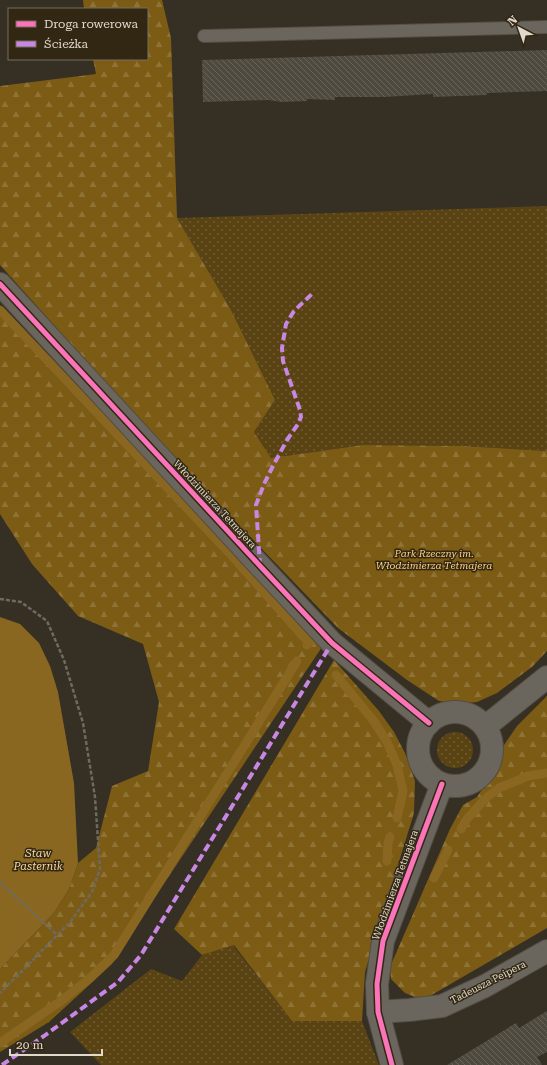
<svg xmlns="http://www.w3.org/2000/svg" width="547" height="1065" viewBox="0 0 547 1065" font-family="'Roboto Serif',serif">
	<defs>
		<pattern id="grass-dots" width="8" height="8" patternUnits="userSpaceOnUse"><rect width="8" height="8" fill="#5a4313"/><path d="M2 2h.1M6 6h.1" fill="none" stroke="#715e34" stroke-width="1.8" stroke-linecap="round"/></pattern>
		<pattern id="forest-firs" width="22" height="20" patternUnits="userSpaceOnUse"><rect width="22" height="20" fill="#7c5b15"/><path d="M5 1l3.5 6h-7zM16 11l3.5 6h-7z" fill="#8e7236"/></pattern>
		<pattern id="building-back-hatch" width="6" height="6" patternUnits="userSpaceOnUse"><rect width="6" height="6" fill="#4f4a40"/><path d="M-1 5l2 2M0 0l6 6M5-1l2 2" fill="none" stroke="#68645a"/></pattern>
	</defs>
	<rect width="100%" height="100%" fill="#352f24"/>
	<g fill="url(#grass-dots)">
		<path d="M 547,206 L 547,451 L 462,446 L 363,445 L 271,458 L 254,432 L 275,400 L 231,310 L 177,218 Z"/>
		<circle cx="455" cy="750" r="18"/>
		<path d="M 233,945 L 292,1021 L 362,1021 L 379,1065 L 101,1065 L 70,1032 L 151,969 L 182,981 L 202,955 Z"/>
	</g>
	<g fill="url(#forest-firs)">
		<path d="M 83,0 L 162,0 L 171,38 L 177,218 L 231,310 L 275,400 L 254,432 L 271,458 L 363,445 L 462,446 L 547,451 L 547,651 L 532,667 L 497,693 L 477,702 L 457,704 L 439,701 L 407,680 L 338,628 L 158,441 L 0,265 L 0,86 L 96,74 L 93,59 L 147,59 L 147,9 L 84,9 Z"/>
		<path d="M 0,306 L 322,647 L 145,912 L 112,964 L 49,1022 L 0,1052 L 0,969 L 54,913 L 69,889 L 78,863 L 96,848 L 112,786 L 148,771 L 159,702 L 143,644 L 78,616 L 32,564 L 0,514 Z"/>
		<path d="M 334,660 L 379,711 L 394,732 L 405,753 L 415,781 L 414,813 L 365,972 L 362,1021 L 292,1021 L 234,945 L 202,955 L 174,929 Z"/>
		<path d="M 547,696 L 547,928 L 423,1000 L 405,993 L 391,979 L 390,967 L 450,829 L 463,805 L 477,797 L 497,767 L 502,748 L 517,726 Z"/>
	</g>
	<path fill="#8a6721" d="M 0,617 L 20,624 L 39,643 L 50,666 L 58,692 L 74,783 L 78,863 L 69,889 L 54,913 L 0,969 Z"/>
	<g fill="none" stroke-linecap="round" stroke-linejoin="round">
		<g stroke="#8a6721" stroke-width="9">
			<path d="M 0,310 L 233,557 L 309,643 L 307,645"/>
			<path d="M 336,675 L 373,720 L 387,742 L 397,765 L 403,791 L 397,818"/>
			<path d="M 461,829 L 467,819 L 487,797 L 499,788 L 528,776 L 547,773"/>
			<path d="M 387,861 L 388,843 L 390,837"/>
			<path d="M 434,878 L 448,850"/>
			<path d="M 0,1043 L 61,1001 L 89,979 L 114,955 L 297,661"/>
		</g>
	</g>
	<g fill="url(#building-back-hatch)">
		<path d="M 547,50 L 547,91 L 487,93 L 487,95 L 433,97 L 433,94 L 384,97 L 335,97 L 335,100 L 307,99 L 307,101 L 282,102 L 268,100 L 203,102 L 202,60 Z"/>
		<path d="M 547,1011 L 547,1052 L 537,1057 L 542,1065 L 447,1065 L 516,1023 L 519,1028 Z"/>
	</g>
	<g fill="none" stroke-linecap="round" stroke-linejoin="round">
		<g stroke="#534d43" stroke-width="14">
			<path id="lane" d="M 204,36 L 547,27"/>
		</g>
		<g stroke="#534d43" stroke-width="24">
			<g id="street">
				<path d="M 0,284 L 261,567 L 332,643 L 429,723"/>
				<circle cx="455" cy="749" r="37"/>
				<path d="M 485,727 L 547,677"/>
				<path d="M 378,1012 L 409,1010 L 442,1006 L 485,986 L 547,951"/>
				<path d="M 392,1065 L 378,1012 L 377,984 L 383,941 L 442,784"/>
			</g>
		</g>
		<g stroke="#6e6a61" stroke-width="2.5" stroke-dasharray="4 2" stroke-linecap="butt">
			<path d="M 0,599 L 21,602 L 47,621 L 64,660 L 83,723 L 95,797 L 100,869 L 92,892 L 71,921 L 27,966 L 0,993"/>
			<path d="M 0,882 L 57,935"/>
		</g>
		<use href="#lane" stroke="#6b665d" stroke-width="12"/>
		<use href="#street" stroke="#6b665d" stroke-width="22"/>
		<g stroke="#c787e3" stroke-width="4" stroke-dasharray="8 4" stroke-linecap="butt">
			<path d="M 260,566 L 256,505 L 264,484 L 274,464 L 287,440 L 298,424 L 301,417 L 300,410 L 283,361 L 282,348 L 286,324 L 294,311 L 313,293"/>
			<path d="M 2,1065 L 44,1036 L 118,982 L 141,955 L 332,643"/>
		</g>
		<g stroke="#322712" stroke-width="8">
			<g id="cycleway">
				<path d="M 0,284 L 261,567 L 332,643 L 429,723"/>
				<path d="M 392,1065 L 378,1012 L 377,984 L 383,941 L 442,784"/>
			</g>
		</g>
		<use href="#cycleway" stroke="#fb73b8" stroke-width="5"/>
	</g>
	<g text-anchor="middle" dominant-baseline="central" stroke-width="3" stroke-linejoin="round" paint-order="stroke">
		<g font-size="10" fill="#e0d9cc" stroke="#322712">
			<text transform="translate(215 504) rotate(47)">Włodzimierza Tetmajera</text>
			<text transform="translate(395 885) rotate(-70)">Włodzimierza Tetmajera</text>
			<text transform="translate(488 982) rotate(-27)">Tadeusza Peipera</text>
		</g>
		<g font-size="10" font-style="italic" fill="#fcd186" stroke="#322712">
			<text x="434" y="553">Park Rzeczny im.<tspan x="434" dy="12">Włodzimierza Tetmajera</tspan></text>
		</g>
		<g font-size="11" font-style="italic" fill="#f7d7a0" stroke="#322712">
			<text x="38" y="853">Staw<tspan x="38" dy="13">Pasternik</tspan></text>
		</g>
	</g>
	<rect x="8" y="8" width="140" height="52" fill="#322712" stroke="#786e5c"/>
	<rect x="16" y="21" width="20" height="6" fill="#fb73b8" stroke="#786e5c"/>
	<text x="44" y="28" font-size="12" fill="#e0d9cc">Droga rowerowa</text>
	<rect x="16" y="41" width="20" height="6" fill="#c787e3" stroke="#786e5c"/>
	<text x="44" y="48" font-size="12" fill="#e0d9cc">Ścieżka</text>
	<g transform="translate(519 28) rotate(319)" stroke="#322712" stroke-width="3" paint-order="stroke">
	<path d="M0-3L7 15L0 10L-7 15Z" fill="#e0d9cc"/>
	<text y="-6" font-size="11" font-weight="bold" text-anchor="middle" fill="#e0d9cc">N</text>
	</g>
	<path d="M10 1049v6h92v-6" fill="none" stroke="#e0d9cc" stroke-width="2"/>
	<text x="16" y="1049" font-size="12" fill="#e0d9cc" stroke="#322712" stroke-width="3" paint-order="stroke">20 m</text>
</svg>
